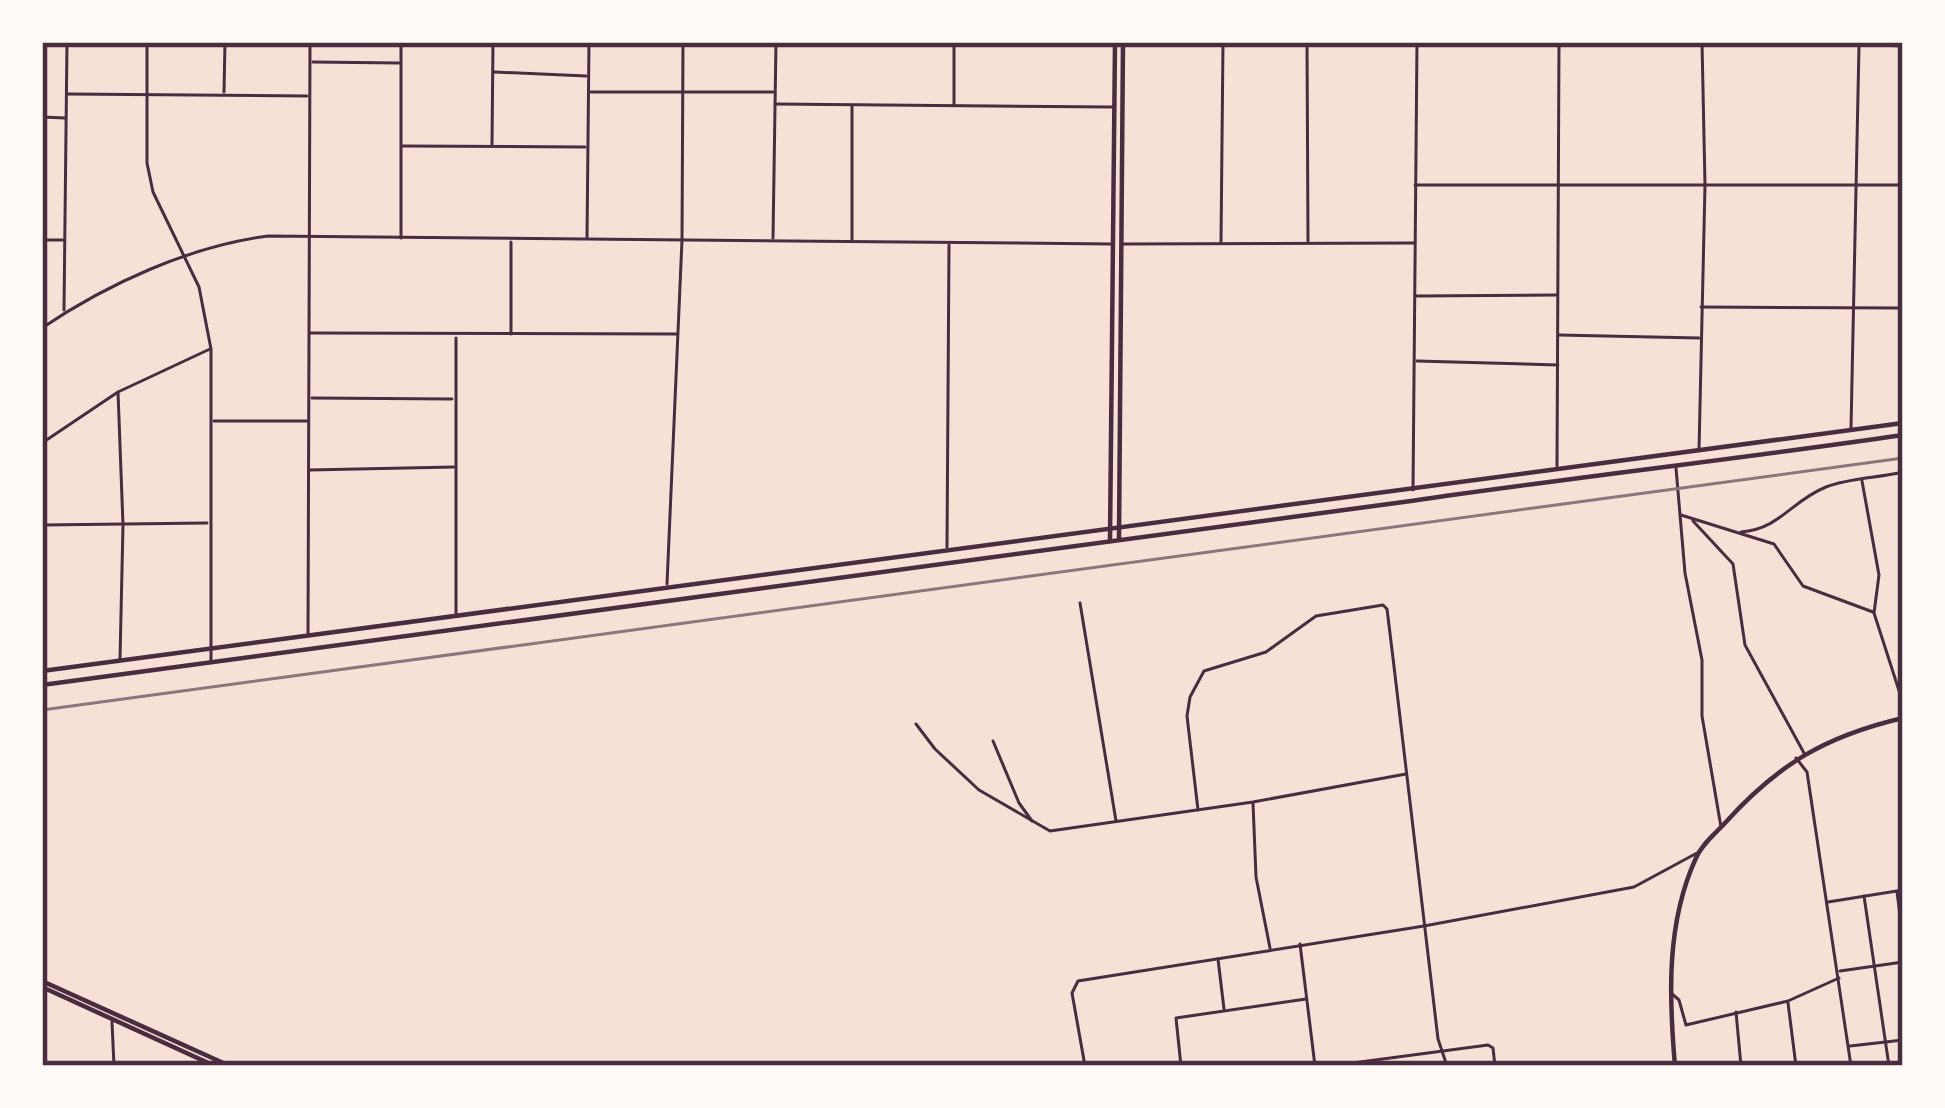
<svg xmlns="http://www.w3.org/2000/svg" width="1945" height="1108" viewBox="0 0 1945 1108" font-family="Spectral,serif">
	<rect width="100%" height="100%" fill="#f7e1d7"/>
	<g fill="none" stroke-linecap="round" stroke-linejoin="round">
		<g stroke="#4a2c40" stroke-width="3">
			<path d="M 147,42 L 147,163 L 153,192 L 199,287 L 211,349 L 211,662"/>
			<path d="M 401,42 L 401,238"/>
			<path d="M 1307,42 L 1308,241"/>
			<path d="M 1796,42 L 1903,46"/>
			<path d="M 313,62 L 399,63"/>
			<path d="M 494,72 L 586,76"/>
			<path d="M 224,92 L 225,42"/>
			<path d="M 591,92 L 773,92"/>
			<path d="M 67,94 L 307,96"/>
			<path d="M 775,104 L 1112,107"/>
			<path d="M 954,104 L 954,42"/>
			<path d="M 42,117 L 65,118"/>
			<path d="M 492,144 L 493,42"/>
			<path d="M 403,146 L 585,147"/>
			<path d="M 1415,185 L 1903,185"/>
			<path d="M 587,238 L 589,42"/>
			<path d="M 773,238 L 776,42"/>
			<path d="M 42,240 L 63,240"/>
			<path d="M 852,241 L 852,107"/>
			<path d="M 1221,242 L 1223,42"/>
			<path d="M 1122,244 L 1414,243"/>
			<path d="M 1416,296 L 1556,295"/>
			<path d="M 1701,307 L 1903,308"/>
			<path d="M 64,310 L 67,42"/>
			<path d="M 42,328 C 107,284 190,246 268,236 L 1112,244"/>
			<path d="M 310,333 L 677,334"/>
			<path d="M 511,334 L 511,242"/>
			<path d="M 1559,335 L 1699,338"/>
			<path d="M 1417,361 L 1558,365"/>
			<path d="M 118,392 L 123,525 L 120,659"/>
			<path d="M 312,398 L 452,399"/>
			<path d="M 214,421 L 307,421"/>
			<path d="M 1851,428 L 1859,46"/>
			<path d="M 42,443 L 118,392 L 210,349"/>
			<path d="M 1699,450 L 1705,185 L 1702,42"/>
			<path d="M 1557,466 L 1559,42"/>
			<path d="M 1676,468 L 1685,573 L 1702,660 L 1702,716 L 1721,827"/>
			<path d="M 309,470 L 454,467"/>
			<path d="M 1862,481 L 1879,575 L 1874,613 L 1903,703"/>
			<path d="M 1413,490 L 1417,42"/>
			<path d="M 1681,515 L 1774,544 L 1803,586 L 1873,612"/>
			<path d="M 1693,521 L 1733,564 L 1745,645 L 1804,753"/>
			<path d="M 42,525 L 207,523"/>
			<path d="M 1741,532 C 1780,529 1791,501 1826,487 C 1849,478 1878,478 1903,472"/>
			<path d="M 947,547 L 949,245"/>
			<path d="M 667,584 L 682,240 L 683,42"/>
			<path d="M 1080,603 L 1116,821"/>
			<path d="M 456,613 L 456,338"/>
			<path d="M 308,634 L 310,42"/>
			<path d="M 916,724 L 935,749 L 979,790 L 1050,831 L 1253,802 L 1406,774"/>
			<path d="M 993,741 L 1019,803 L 1032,821"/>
			<path d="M 1796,758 L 1807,772 L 1851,1066"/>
			<path d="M 1253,803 L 1256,877 L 1270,948"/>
			<path d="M 1198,810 L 1187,716 L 1190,697 L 1204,671 L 1266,652 L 1316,616 L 1383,605 L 1387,609 L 1393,658 L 1438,1039 L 1447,1066"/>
			<path d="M 1897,892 L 1903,938"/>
			<path d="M 1864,896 L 1889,1066"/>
			<path d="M 1828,902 L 1903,890"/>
			<path d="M 1300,944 L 1315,1066"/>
			<path d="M 1218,959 L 1224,1009"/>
			<path d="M 1840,971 L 1903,962"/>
			<path d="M 1671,993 L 1679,1000 L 1686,1025 L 1788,1001 L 1839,978"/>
			<path d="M 1788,1003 L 1796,1066"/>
			<path d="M 1736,1012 L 1741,1066"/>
			<path d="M 112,1022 L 114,1066"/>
			<path d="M 1850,1046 L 1903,1040"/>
			<path d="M 1085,1066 L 1072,993 L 1078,981 L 1424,926 L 1634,887 L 1697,853"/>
			<path d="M 1181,1066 L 1176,1018 L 1306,999"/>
			<path d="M 1330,1066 L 1488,1045 L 1493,1048 L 1495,1066"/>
		</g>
		<g stroke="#4a2c40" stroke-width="4.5">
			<path d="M 1119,538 L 1123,42"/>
			<path d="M 1110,539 L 1115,42"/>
			<path d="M 42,981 L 230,1066"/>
			<path d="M 42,987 L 215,1066"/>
			<path d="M 1675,1066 C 1669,997 1666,923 1696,858 C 1702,844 1715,834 1725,823 C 1778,764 1826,736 1903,718"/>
		</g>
		<g stroke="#4a2c40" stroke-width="4.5">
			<path d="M 42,671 L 1903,423"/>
			<path d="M 42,685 L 1411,501 C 1575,477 1739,459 1903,435"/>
		</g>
		<path stroke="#8f747c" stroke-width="3" d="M 42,710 L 1903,458"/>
	</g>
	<rect width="1945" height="1108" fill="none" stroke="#fffaf5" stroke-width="90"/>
	<rect x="45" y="45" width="1855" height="1018" fill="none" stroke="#4a2c40" stroke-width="4.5"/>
</svg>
